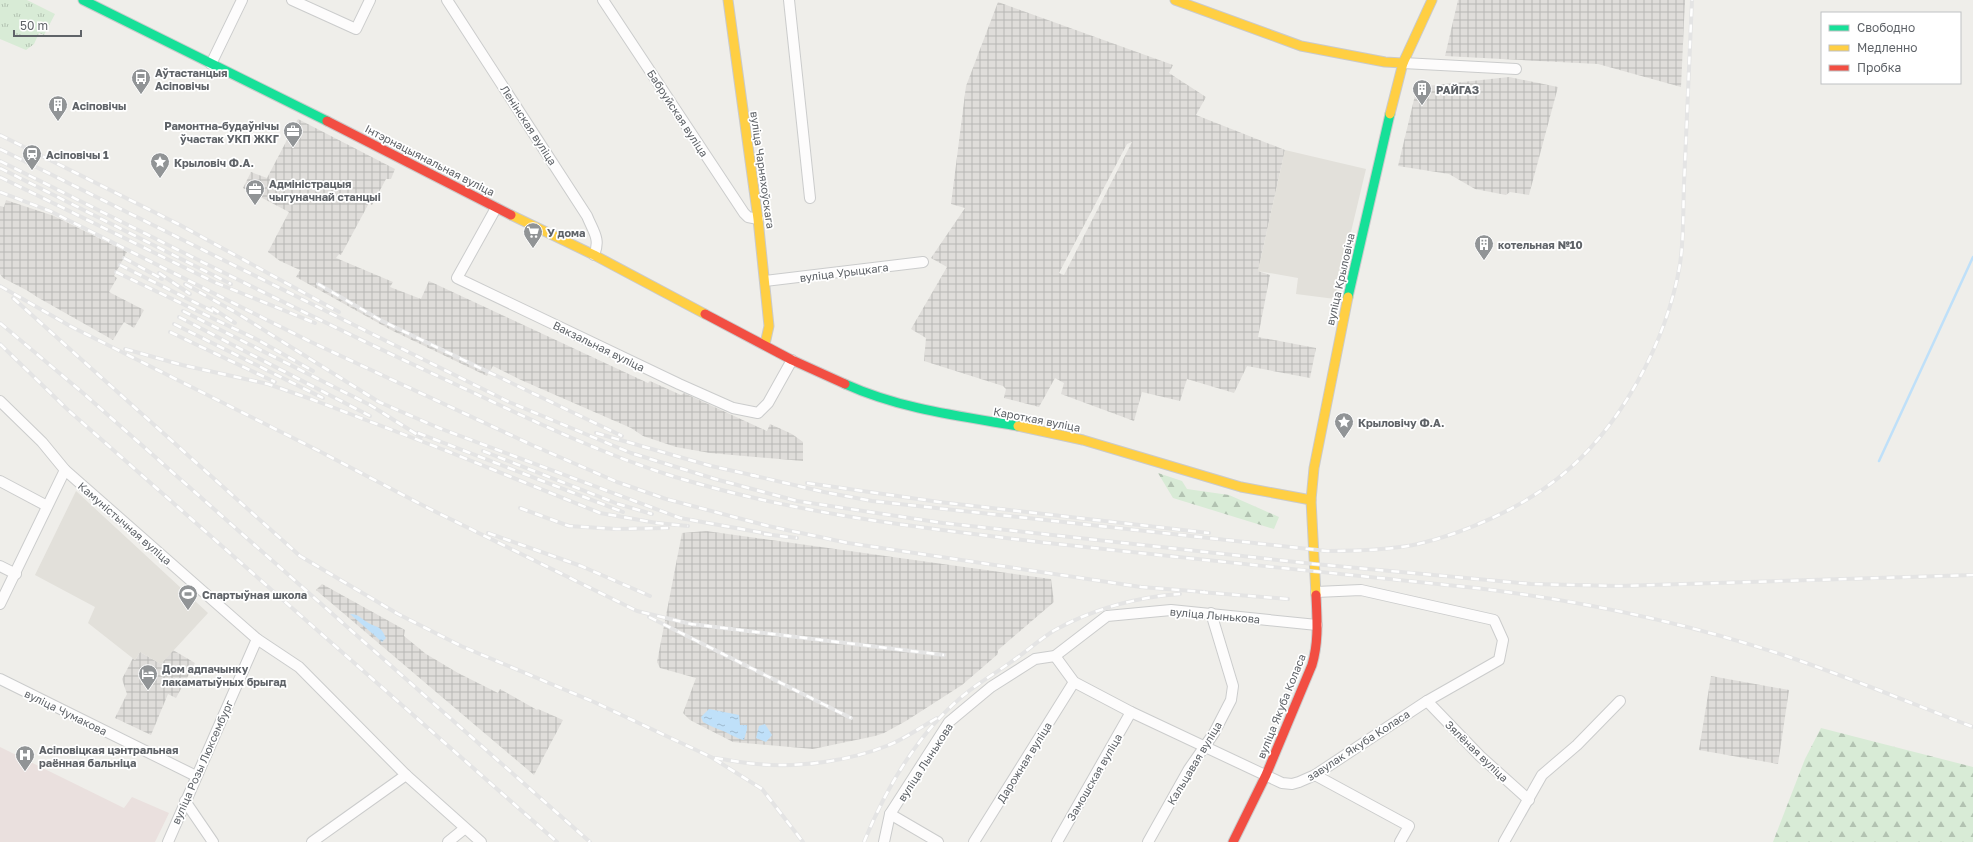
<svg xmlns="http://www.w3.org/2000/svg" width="1973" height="842" viewBox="0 0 1973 842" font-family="'Golos Text',sans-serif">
	<defs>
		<pattern id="industrial-grid" width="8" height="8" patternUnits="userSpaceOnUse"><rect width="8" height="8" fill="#dfddda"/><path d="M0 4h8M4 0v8" fill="none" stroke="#b8b7b5"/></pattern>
		<pattern id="grass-tufts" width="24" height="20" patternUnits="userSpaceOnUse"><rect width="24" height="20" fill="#d8ebd6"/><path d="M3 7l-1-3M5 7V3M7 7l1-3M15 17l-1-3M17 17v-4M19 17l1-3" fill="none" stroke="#b2c2b1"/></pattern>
		<pattern id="forest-firs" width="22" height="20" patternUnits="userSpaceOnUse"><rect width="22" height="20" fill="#d8ebd6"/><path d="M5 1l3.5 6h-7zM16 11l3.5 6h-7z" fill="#b2c2b1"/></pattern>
		<pattern id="water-ripples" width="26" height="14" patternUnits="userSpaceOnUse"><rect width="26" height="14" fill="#bfe0f9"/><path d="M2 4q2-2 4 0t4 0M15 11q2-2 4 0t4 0" fill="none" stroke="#9eb9cd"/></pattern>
	</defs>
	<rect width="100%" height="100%" fill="#efeeea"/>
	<g fill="url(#industrial-grid)" fill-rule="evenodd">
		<path d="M 1458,0 L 1685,0 L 1681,87 L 1598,64 L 1445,56 Z"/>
		<path d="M 998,2 L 1173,65 L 1169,73 L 1206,97 L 1196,115 L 1285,150 L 1258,271 L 1270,275 L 1258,337 L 1316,348 L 1310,378 L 1247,366 L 1234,393 L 1187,379 L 1180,401 L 1142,392 L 1134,421 L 1061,394 L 1064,383 L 1055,378 L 1039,407 L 1004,398 L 1006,389 L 1003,386 L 924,361 L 926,338 L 911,329 L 947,267 L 931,258 L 965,208 L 951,204 L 966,86 ZM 1132,142 L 1064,275 L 1059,273 L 1127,144 Z"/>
		<path d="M 1509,77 L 1558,87 L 1529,195 L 1510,192 L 1506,195 L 1475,189 L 1449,174 L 1398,166 L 1417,87 Z"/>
		<path d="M 298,119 L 395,169 L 391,179 L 386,179 L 372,205 L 369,203 L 341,255 L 339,254 L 336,258 L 393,282 L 390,287 L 421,299 L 429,281 L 648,383 L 650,381 L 681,395 L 684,393 L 767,431 L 770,424 L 792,434 L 803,442 L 803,461 L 710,453 L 676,447 L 643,436 L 631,428 L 521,380 L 493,366 L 487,376 L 391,330 L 296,277 L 300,270 L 280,261 L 268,252 L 289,212 L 243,188 L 251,172 L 267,178 Z"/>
		<path d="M 6,200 L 54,216 L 127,252 L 114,276 L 117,278 L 109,292 L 144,310 L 134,328 L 124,322 L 113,340 L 37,297 L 28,291 L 3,278 L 0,274 L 0,206 L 4,207 Z"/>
		<path d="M 706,531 L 1051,579 L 1054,602 L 998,650 L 998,654 L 962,685 L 906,721 L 884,733 L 875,736 L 813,749 L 733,742 L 690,720 L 683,713 L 696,678 L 660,668 L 657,662 L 682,533 Z"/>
		<path d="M 322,584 L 405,630 L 404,636 L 426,654 L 458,673 L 498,693 L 500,689 L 537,710 L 538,709 L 563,720 L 534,775 L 316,590 Z"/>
		<path d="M 173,650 L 195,663 L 176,698 L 168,694 L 151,735 L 115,718 L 127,694 L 122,679 L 133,658 L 135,660 L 140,652 L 161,664 Z"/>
		<path d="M 1711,676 L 1789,690 L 1778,764 L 1699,750 Z"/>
	</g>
	<g fill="#e2e0da">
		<path d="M 1285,150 L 1366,169 L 1335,299 L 1296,294 L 1298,278 L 1258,271 Z"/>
		<path d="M 76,491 L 208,613 L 161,664 L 140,652 L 135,660 L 88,623 L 95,607 L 35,575 Z"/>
	</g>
	<path fill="#eae0de" d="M 0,747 L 124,808 L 132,797 L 169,813 L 155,842 L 0,842 Z"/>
	<path fill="url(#grass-tufts)" d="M 0,0 L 27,0 L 55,14 L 44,35 L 39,33 L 34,44 L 26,50 L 0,39 Z"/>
	<g fill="url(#forest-firs)">
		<path d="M 1158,473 L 1182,481 L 1187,489 L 1229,495 L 1279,517 L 1274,529 L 1173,498 Z"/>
		<path d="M 1821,728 L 1973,767 L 1973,842 L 1773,842 L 1805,759 Z"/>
	</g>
	<g fill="url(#water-ripples)">
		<path d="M 350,614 C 359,614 360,618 367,622 C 377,629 379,623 386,638 L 382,642 Z"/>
		<path d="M 709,709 L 739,715 L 740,725 L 747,725 L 747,729 L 744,740 C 735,738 731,734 723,731 C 716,728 710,726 703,722 L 701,717 Z"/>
		<path d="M 765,724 L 772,735 L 766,742 L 756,738 L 759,726 Z"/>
	</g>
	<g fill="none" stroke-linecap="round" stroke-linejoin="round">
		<path stroke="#bfe0f9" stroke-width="2.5" d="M 1879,461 L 1973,257"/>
		<g stroke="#cbcccc" stroke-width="12">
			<g id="street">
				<path d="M 292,0 L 356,29 L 370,0"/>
				<path d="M 447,0 L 587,216 C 593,231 601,239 594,255"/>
				<path d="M 603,0 L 744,213 L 748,217 L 758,219"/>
				<path d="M 789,0 L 810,198"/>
				<path d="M 1403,63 L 1516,69"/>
				<path d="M 211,64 L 242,0"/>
				<path d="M 496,208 L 457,278 L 679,384 L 733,408 L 758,413 L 768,403 L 792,360"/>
				<path d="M 765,281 L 923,262"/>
				<path d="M 0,401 L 42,442 L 65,470 L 257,639 L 299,667 L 406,775 L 481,842"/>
				<path d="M 0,481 L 47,506"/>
				<path d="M 0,566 L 16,574"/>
				<path d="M 0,604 L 65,470"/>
				<path d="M 1055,656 L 1074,682 L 1131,712 L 1282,783 L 1292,784 L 1299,782 L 1315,775 L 1427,701 L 1499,660 L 1503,640 L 1494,620 L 1361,590 L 1316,592"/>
				<path d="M 0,679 L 196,776"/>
				<path d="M 1427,701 L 1480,756 L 1529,800"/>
				<path d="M 1315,775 L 1409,826 L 1400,842"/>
				<path d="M 185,801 L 213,842"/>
				<path d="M 890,814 L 938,842"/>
				<path d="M 168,842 L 257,639"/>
				<path d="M 312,842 L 406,775"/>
				<path d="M 448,842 L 464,829"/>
				<path d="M 884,842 L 890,814 L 949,722 L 991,687 L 1035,659 L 1055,656 L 1107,616 L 1171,610 L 1317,625"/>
				<path d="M 974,842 L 1074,682"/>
				<path d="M 1057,842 L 1131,712"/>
				<path d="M 1148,842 L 1189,769 L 1214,733 L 1231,700 L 1233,686 L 1211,613"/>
				<path d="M 1504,842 L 1542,775 L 1577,745 L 1620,701"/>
			</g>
		</g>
		<g stroke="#cacacb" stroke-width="11">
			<g id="fast">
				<path d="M 83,0 L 327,121"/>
				<path d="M 1348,297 L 1390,114"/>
				<path d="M 845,384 C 900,409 959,416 1018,426"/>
			</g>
		</g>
		<g stroke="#cacacb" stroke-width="11">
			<g id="slow">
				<path d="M 728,0 L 758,219 L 769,326 L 765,344"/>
				<path d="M 1175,0 L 1301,46 L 1385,62 L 1403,63"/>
				<path d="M 1390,114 L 1403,63 L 1432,0"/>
				<path d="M 511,215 L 594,255 L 705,314"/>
				<path d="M 1018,426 L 1083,440 L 1241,487 L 1311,500"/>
				<path d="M 1316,595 L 1311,500 L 1314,468 L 1348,297"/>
			</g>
		</g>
		<g stroke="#cacacb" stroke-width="11">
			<g id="jam">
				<path d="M 327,121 L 511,215"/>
				<path d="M 705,314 L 792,360 L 845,384"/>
				<path d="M 1233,842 L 1266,775 L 1312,665 C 1319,641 1317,619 1316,595"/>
			</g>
		</g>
		<use href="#street" stroke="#fdfcfc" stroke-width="10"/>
		<use href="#fast" stroke="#16e098" stroke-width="9"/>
		<use href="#slow" stroke="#ffcf43" stroke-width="9"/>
		<use href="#jam" stroke="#f24e42" stroke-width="9"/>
		<g stroke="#e4e4e4" stroke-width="4">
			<g id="rail">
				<path d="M 0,135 L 180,225 L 339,312"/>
				<path d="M 0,149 L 509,402 L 631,453 L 715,479 L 797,501 L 943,523 L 1314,564 L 1531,584 L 1619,586 L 1973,575"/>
				<path d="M 0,161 C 147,234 293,309 442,378 C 517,413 593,451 672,476 C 795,514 921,528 1048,543 C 1191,559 1333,573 1476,588 C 1583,601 1689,623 1792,658 C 1853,679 1913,704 1973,727"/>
				<path d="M 0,168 L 231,284"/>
				<path d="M 0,177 L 214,282 L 315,323"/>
				<path d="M 0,192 L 50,211 L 311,342 L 532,445 L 617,482 L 666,499 L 768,526 L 848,543 L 1141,587 L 1205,592"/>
				<path d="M 124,258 L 162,279"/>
				<path d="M 120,265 L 216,313"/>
				<path d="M 116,272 L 258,340 L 313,371"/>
				<path d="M 159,273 L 190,294"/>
				<path d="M 185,284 L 235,312 L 379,402 L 439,428 L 680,518 L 769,534"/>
				<path d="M 318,284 L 382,321 L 622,436"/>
				<path d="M 0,286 L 70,326 L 319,451 L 428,508 L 637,611 L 691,624 L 944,655"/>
				<path d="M 13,298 L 300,556 L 398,614 L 461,646 L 594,702 L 711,757 L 762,789 L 803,842"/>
				<path d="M 212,308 L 235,323"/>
				<path d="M 183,311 L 370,405 L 421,437"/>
				<path d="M 179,317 L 370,416"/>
				<path d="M 0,323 L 83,393 L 590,842"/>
				<path d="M 174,324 L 323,398"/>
				<path d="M 170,332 L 275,382"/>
				<path d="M 0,344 L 68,410 L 557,842"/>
				<path d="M 125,349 L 182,365 L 268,384 L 311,399 L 447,451 L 600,513 L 657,523 L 688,526"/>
				<path d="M 418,433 L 623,512"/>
				<path d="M 596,433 L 711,466 L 756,476"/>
				<path d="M 483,451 L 618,504 L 652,514"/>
				<path d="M 751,475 L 824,492 L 872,501 L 1327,551 C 1358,551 1389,550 1418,544 C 1465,533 1519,509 1557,479 C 1619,431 1667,342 1680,264 C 1684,238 1683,210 1684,184 C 1687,123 1689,61 1692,0"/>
				<path d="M 807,483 L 939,502 L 1209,533"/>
				<path d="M 520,508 L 569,526 L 616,529 L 668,528"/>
				<path d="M 488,533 L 581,566 L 650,596"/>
				<path d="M 764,534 L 797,538"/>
				<path d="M 1200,592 L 1288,599"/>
				<path d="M 649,617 L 851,718"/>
				<path d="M 715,758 C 729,760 743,763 757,764 C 799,768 850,761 889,745 C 906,738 921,727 937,718"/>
				<path d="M 864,842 C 886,788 919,732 964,695 C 978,683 996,673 1011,662 C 1026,652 1040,639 1055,630 C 1093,609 1137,597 1180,594"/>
			</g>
		</g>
		<use href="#rail" stroke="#fff" stroke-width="2.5" stroke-dasharray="8" stroke-linecap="butt"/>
	</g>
	<defs>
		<g id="bus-pin" transform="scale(1)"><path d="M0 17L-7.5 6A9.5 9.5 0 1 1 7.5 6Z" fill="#919496" stroke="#fff"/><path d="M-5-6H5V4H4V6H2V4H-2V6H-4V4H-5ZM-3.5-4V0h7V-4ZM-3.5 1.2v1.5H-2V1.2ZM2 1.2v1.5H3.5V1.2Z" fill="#fff"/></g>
		<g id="building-pin" transform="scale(1)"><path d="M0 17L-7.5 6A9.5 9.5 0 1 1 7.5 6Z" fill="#919496" stroke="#fff"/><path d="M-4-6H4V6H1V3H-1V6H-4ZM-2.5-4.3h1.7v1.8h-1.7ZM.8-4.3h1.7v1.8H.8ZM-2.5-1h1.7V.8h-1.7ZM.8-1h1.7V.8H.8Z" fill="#fff"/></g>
		<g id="office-pin" transform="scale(1)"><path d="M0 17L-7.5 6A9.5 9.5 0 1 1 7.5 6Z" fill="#919496" stroke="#fff"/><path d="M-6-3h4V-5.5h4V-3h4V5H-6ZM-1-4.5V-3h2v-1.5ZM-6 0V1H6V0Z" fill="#fff"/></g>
		<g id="station-pin" transform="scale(1)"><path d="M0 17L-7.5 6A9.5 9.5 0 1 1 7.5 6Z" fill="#919496" stroke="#fff"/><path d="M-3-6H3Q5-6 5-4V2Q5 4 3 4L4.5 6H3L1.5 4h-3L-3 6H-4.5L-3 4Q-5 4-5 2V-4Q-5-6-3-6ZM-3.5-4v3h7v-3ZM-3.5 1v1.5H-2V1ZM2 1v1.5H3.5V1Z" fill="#fff"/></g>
		<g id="sight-pin" transform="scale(1)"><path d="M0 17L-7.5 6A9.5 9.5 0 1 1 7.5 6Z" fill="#919496" stroke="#fff"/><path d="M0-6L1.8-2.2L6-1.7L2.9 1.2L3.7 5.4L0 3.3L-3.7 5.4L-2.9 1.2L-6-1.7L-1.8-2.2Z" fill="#fff"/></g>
		<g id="supermarket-pin" transform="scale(1)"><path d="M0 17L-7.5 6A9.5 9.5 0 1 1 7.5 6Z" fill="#919496" stroke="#fff"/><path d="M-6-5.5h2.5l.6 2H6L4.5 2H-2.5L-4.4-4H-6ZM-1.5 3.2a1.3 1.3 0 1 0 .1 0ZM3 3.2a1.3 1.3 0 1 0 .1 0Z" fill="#fff"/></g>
		<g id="stadium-pin" transform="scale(1)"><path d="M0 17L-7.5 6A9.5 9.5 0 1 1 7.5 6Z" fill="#919496" stroke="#fff"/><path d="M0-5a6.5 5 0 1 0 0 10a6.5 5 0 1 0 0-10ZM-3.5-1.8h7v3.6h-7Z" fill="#fff"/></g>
		<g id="hotel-pin" transform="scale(1)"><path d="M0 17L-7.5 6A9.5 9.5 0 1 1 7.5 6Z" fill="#919496" stroke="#fff"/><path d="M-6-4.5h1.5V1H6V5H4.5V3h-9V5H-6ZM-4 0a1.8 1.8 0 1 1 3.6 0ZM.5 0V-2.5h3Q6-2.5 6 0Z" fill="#fff"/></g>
		<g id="hospital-pin" transform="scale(1)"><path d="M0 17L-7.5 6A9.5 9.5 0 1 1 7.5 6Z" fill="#919496" stroke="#fff"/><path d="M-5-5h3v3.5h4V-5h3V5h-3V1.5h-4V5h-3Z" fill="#fff"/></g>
	</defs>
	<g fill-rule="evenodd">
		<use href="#bus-pin" x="141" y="78"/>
		<use href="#building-pin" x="1422" y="89"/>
		<use href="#building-pin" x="58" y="105"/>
		<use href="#office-pin" x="293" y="131"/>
		<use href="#station-pin" x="32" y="154"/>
		<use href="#sight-pin" x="160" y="162"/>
		<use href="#office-pin" x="255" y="189"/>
		<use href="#supermarket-pin" x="533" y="232"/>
		<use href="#building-pin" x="1484" y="244"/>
		<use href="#sight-pin" x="1344" y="422"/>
		<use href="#stadium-pin" x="188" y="594"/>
		<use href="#hotel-pin" x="148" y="674"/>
		<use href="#hospital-pin" x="25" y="755"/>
	</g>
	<g text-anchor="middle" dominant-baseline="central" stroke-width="3.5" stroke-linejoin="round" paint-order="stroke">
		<g font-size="11" font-weight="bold" fill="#5f6368" stroke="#fff" text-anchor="start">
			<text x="155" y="72">Аўтастанцыя<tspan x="155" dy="13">Асіповічы</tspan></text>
			<text x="1436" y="89">РАЙГАЗ</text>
			<text x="72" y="105">Асіповічы</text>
			<text x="279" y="125" text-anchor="end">Рамонтна-будаўнічы<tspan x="279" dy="13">ўчастак УКП ЖКГ</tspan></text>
			<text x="46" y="154">Асіповічы 1</text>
			<text x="174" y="162">Крыловіч Ф.А.</text>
			<text x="269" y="183">Адміністрацыя<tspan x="269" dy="13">чыгуначнай станцыі</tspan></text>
			<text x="547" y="232">У дома</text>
			<text x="1498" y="244">котельная №10</text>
			<text x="1358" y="422">Крыловічу Ф.А.</text>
			<text x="202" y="594">Спартыўная школа</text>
			<text x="162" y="668">Дом адпачынку<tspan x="162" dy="13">лакаматыўных брыгад</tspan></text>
			<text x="39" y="749">Асіповіцкая цэнтральная<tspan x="39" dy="13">раённая бальніца</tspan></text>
		</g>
		<g font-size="11" fill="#5f6368" stroke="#fff">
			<text transform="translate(678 113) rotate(57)">Бабруйская вуліца</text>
			<text transform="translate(529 125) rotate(57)">Ленінская вуліца</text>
			<text transform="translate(430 160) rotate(27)">Інтэрнацыянальная вуліца</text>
			<text transform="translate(763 170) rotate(82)">вуліца Чарняхоўскага</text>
			<text transform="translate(844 272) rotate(-7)">вуліца Урыцкага</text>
			<text transform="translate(1340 279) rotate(-77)">вуліца Крыловіча</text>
			<text transform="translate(599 346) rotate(26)">Вакзальная вуліца</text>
			<text transform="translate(1037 419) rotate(11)">Кароткая вуліца</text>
			<text transform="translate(125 523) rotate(41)">Камуністычная вуліца</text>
			<text transform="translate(1215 615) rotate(5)">вуліца Лынькова</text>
			<text transform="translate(1281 706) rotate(-68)">вуліца Якуба Коласа</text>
			<text transform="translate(66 712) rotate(26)">вуліца Чумакова</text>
			<text transform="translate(1358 745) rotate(-33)">завулак Якуба Коласа</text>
			<text transform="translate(1477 751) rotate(44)">Зялёная вуліца</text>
			<text transform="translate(202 762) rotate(-66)">вуліца Розы Люксембург</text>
			<text transform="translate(925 762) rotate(-57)">вуліца Лынькова</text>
			<text transform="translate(1024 762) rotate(-58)">Дарожная вуліца</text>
			<text transform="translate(1194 763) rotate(-59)">Кальцавая вуліца</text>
			<text transform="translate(1094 777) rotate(-60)">Замошская вуліца</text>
		</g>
	</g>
	<rect x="1821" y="12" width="140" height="72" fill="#ffffff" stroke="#bfc1c3"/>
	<rect x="1829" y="25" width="20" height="6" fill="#16e098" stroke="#bfc1c3"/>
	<text x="1857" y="32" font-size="12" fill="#5f6368">Свободно</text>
	<rect x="1829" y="45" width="20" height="6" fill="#ffcf43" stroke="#bfc1c3"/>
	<text x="1857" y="52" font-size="12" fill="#5f6368">Медленно</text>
	<rect x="1829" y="65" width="20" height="6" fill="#f24e42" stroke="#bfc1c3"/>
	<text x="1857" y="72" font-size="12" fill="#5f6368">Пробка</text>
	<path d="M14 30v6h67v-6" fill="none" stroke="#5f6368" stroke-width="2"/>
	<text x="20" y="30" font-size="12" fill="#5f6368" stroke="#ffffff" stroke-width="3" paint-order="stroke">50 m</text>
</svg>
